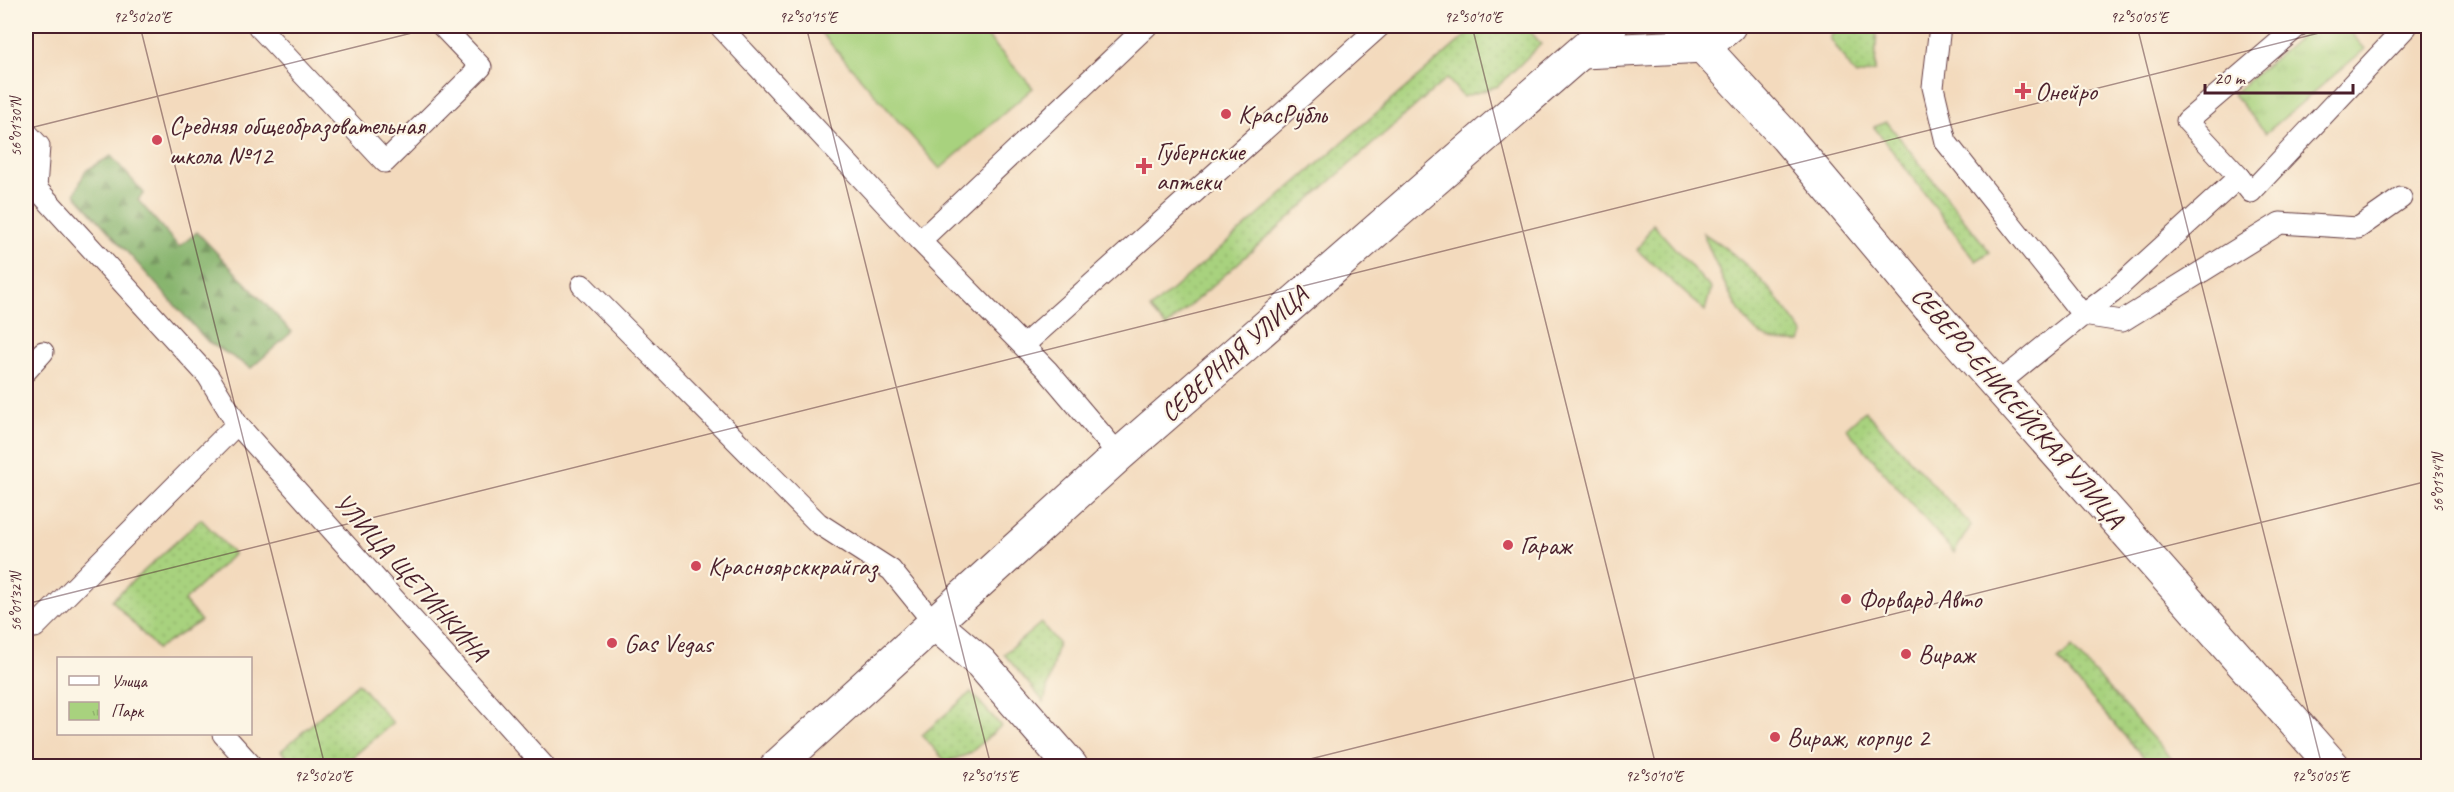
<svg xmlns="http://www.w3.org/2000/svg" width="2454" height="792" viewBox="0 0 2454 792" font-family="Caveat,sans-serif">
	<defs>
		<pattern id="grass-dots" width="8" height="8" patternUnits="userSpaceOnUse" patternTransform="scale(1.5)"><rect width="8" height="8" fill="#a8d27e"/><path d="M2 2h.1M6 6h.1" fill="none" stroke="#92b46d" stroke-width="1.8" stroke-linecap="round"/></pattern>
		<pattern id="forest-firs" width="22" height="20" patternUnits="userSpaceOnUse" patternTransform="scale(1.5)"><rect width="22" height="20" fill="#86b46d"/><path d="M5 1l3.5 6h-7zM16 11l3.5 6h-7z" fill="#70925a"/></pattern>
		<pattern id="park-tufts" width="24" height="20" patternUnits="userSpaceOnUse" patternTransform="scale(1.5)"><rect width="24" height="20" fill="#a8d27e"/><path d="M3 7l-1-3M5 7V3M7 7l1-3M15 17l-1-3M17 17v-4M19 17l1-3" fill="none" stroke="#92b46d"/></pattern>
	</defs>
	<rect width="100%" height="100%" fill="#fcf5e5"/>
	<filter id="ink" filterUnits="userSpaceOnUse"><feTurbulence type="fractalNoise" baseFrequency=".0167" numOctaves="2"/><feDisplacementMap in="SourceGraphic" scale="12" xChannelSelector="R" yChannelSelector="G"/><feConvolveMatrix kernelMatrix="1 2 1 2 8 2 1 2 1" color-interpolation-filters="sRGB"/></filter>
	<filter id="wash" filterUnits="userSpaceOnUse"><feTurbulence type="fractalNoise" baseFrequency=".008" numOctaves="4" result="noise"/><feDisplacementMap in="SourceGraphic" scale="24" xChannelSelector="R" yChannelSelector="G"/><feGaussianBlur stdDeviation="1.35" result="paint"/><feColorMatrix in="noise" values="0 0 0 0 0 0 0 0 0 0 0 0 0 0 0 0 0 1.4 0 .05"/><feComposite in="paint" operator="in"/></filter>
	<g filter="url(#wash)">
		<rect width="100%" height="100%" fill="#f3dabd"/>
		<g fill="url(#grass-dots)" stroke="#797854" stroke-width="1.5">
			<path d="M 1477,26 L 1526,26 L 1541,44 L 1498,86 L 1463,97 L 1447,78 L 1166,327 L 1150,309 Z"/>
			<path d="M 1838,26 L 1877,26 L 1875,71 L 1856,76 L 1830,38 Z"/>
			<path d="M 1887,122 L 1990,252 L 1976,261 L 1874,127 Z"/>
			<path d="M 1653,224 L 1711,289 L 1705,311 L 1637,250 Z"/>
			<path d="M 1703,233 C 1750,262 1772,290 1804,334 L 1801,342 C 1786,343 1769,342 1757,332 C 1733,311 1715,262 1703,233 Z"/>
			<path d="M 1865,411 L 1971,525 L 1954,553 L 1846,428 Z"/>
			<path d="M 201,519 L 234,554 L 184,601 L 201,621 L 157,649 L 112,600 Z"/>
			<path d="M 1041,623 L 1058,643 L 1044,702 L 1004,654 Z"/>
			<path d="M 2072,648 L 2178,766 L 2151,766 L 2058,660 Z"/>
			<path d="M 358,683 L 393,723 L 342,766 L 295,766 L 281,751 Z"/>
			<path d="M 971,692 L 1001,726 L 969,754 L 946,762 L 922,735 Z"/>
		</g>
		<path fill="url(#forest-firs)" stroke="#686a4c" stroke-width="1.5" d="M 111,156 L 144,193 L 138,200 L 179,247 L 197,232 L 292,332 L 251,368 L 208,342 L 75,194 L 85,171 Z"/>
		<path fill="url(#park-tufts)" stroke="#797854" stroke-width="1.5" d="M 2313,26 L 2345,26 L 2365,49 L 2266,133 L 2233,94 Z"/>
		<path fill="#a8d27e" stroke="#797854" stroke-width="1.5" d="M 815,26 L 978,26 L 1033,88 L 940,169 Z"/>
	</g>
	<g filter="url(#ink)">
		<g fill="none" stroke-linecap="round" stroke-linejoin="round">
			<g stroke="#633b41" stroke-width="23">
				<g id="lane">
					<path d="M 258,26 L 385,162 L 481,67 L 442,26"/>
					<path d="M 720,26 L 920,241 L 1047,370 L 1119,455"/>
					<path d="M 1940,26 L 1933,87 L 1946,142 L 2083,315 L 1998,384"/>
					<path d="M 26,132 L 39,146 L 36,188"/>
					<path d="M 2239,177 L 2251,192 L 2407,26"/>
					<path d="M 26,193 L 36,188 L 208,376 L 237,424 L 544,766"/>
					<path d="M 920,241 L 1147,26"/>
					<path d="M 582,285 L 818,523 L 891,570 L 934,623"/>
					<path d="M 2083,315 L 2113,292 L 2239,177 L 2187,121 L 2298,26"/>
					<path d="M 2083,315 L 2122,321 L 2280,223 L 2358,228 L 2401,198"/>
					<path d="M 1024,345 L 1380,26"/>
					<path d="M 26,371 L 43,352"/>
					<path d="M 35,627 L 237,424"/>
					<path d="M 223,734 L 252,766"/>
				</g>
			</g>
			<g stroke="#633b41" stroke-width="35">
				<g id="street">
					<path d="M 1583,52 L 1705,46"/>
					<path d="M 934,623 L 981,663 L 1071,766"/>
					<path d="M 777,766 L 1119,455 L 1611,26"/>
				</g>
			</g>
			<g stroke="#633b41" stroke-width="35">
				<g id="secondary">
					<path d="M 1684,26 L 1786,137 L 1938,318 L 2333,766"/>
					<path d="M 1705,46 L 1729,26"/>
				</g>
			</g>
			<use href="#lane" stroke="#fff" stroke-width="21"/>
			<use href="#street" stroke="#fff" stroke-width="33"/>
			<use href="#secondary" stroke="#fff" stroke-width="33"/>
		</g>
	</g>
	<path fill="none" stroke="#4a1f2b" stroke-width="1.5" stroke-opacity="0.45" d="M 140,26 L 325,766M 806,26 L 991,766M 1472,26 L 1656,766M 2137,26 L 2322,766M 26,129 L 440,26M 26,604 L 2347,26M 1282,766 L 2428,481"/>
	<g fill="#d1495b" stroke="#fcf5e5" stroke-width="2">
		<path d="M2020 82h6v6h6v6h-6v6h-6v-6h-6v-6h6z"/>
		<circle cx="1226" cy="114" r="6"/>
		<circle cx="157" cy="140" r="6"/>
		<path d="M1141 157h6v6h6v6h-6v6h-6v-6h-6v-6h6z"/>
		<circle cx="1508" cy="545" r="6"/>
		<circle cx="696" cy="566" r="6"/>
		<circle cx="1846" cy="599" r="6"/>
		<circle cx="612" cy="643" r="6"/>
		<circle cx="1906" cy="654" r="6"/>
		<circle cx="1775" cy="737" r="6"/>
	</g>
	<g text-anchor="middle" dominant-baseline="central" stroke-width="4.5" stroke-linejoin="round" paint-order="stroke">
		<g font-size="26" fill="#4a1f2b" stroke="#fcf5e5" text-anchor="start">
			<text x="2035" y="91">Онейро</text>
			<text x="1238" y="114">КрасРубль</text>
			<text x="169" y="125">Средняя общеобразовательная<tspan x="169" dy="30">школа №12</tspan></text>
			<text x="1156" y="151">Губернские<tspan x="1156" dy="30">аптеки</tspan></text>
			<text x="1520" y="545">Гараж</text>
			<text x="708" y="566">Красноярсккрайгаз</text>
			<text x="1858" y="599">Форвард Авто</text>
			<text x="624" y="643">Gas Vegas</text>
			<text x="1918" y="654">Вираж</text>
			<text x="1787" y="737">Вираж, корпус 2</text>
		</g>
		<g font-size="26" fill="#4a1f2b" stroke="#fcf5e5">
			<text transform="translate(1234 354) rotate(-42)">СЕВЕРНАЯ УЛИЦА</text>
			<text transform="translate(2018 407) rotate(49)">СЕВЕРО-ЕНИСЕЙСКАЯ УЛИЦА</text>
			<text transform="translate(411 577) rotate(48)">УЛИЦА ЩЕТИНКИНА</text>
		</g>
	</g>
	<rect width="2454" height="792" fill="none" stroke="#fcf5e5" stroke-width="66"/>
	<rect x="57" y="657" width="195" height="78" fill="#fcf5e5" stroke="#b59f9b" stroke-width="1.5"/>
	<rect x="69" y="676" width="30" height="9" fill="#ffffff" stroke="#b59f9b" stroke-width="1.5"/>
	<text x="111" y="687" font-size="18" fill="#4a1f2b">Улица</text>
	<rect x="69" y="702" width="30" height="18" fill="url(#park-tufts)" stroke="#b59f9b" stroke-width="1.5"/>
	<text x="111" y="717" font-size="18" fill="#4a1f2b">Парк</text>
	<path d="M2205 84v9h148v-9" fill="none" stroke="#4a1f2b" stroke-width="3"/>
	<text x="2214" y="84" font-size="18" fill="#4a1f2b" stroke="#fcf5e5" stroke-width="4.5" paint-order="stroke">20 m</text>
	<rect x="33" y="33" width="2388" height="726" fill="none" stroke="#4a1f2b" stroke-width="2"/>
	<g font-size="15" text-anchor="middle" fill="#4a1f2b">
		<text x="142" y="22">92°50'20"E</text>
		<text x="808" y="22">92°50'15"E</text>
		<text x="1473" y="22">92°50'10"E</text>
		<text x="2139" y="22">92°50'05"E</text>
		<text transform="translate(16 127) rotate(-90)" y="5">56°01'30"N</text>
		<text transform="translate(2438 483) rotate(-90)" y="5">56°01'34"N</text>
		<text transform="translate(16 602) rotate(-90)" y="5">56°01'32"N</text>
		<text x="323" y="781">92°50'20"E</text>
		<text x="989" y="781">92°50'15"E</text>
		<text x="1654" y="781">92°50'10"E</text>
		<text x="2320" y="781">92°50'05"E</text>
	</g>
</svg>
